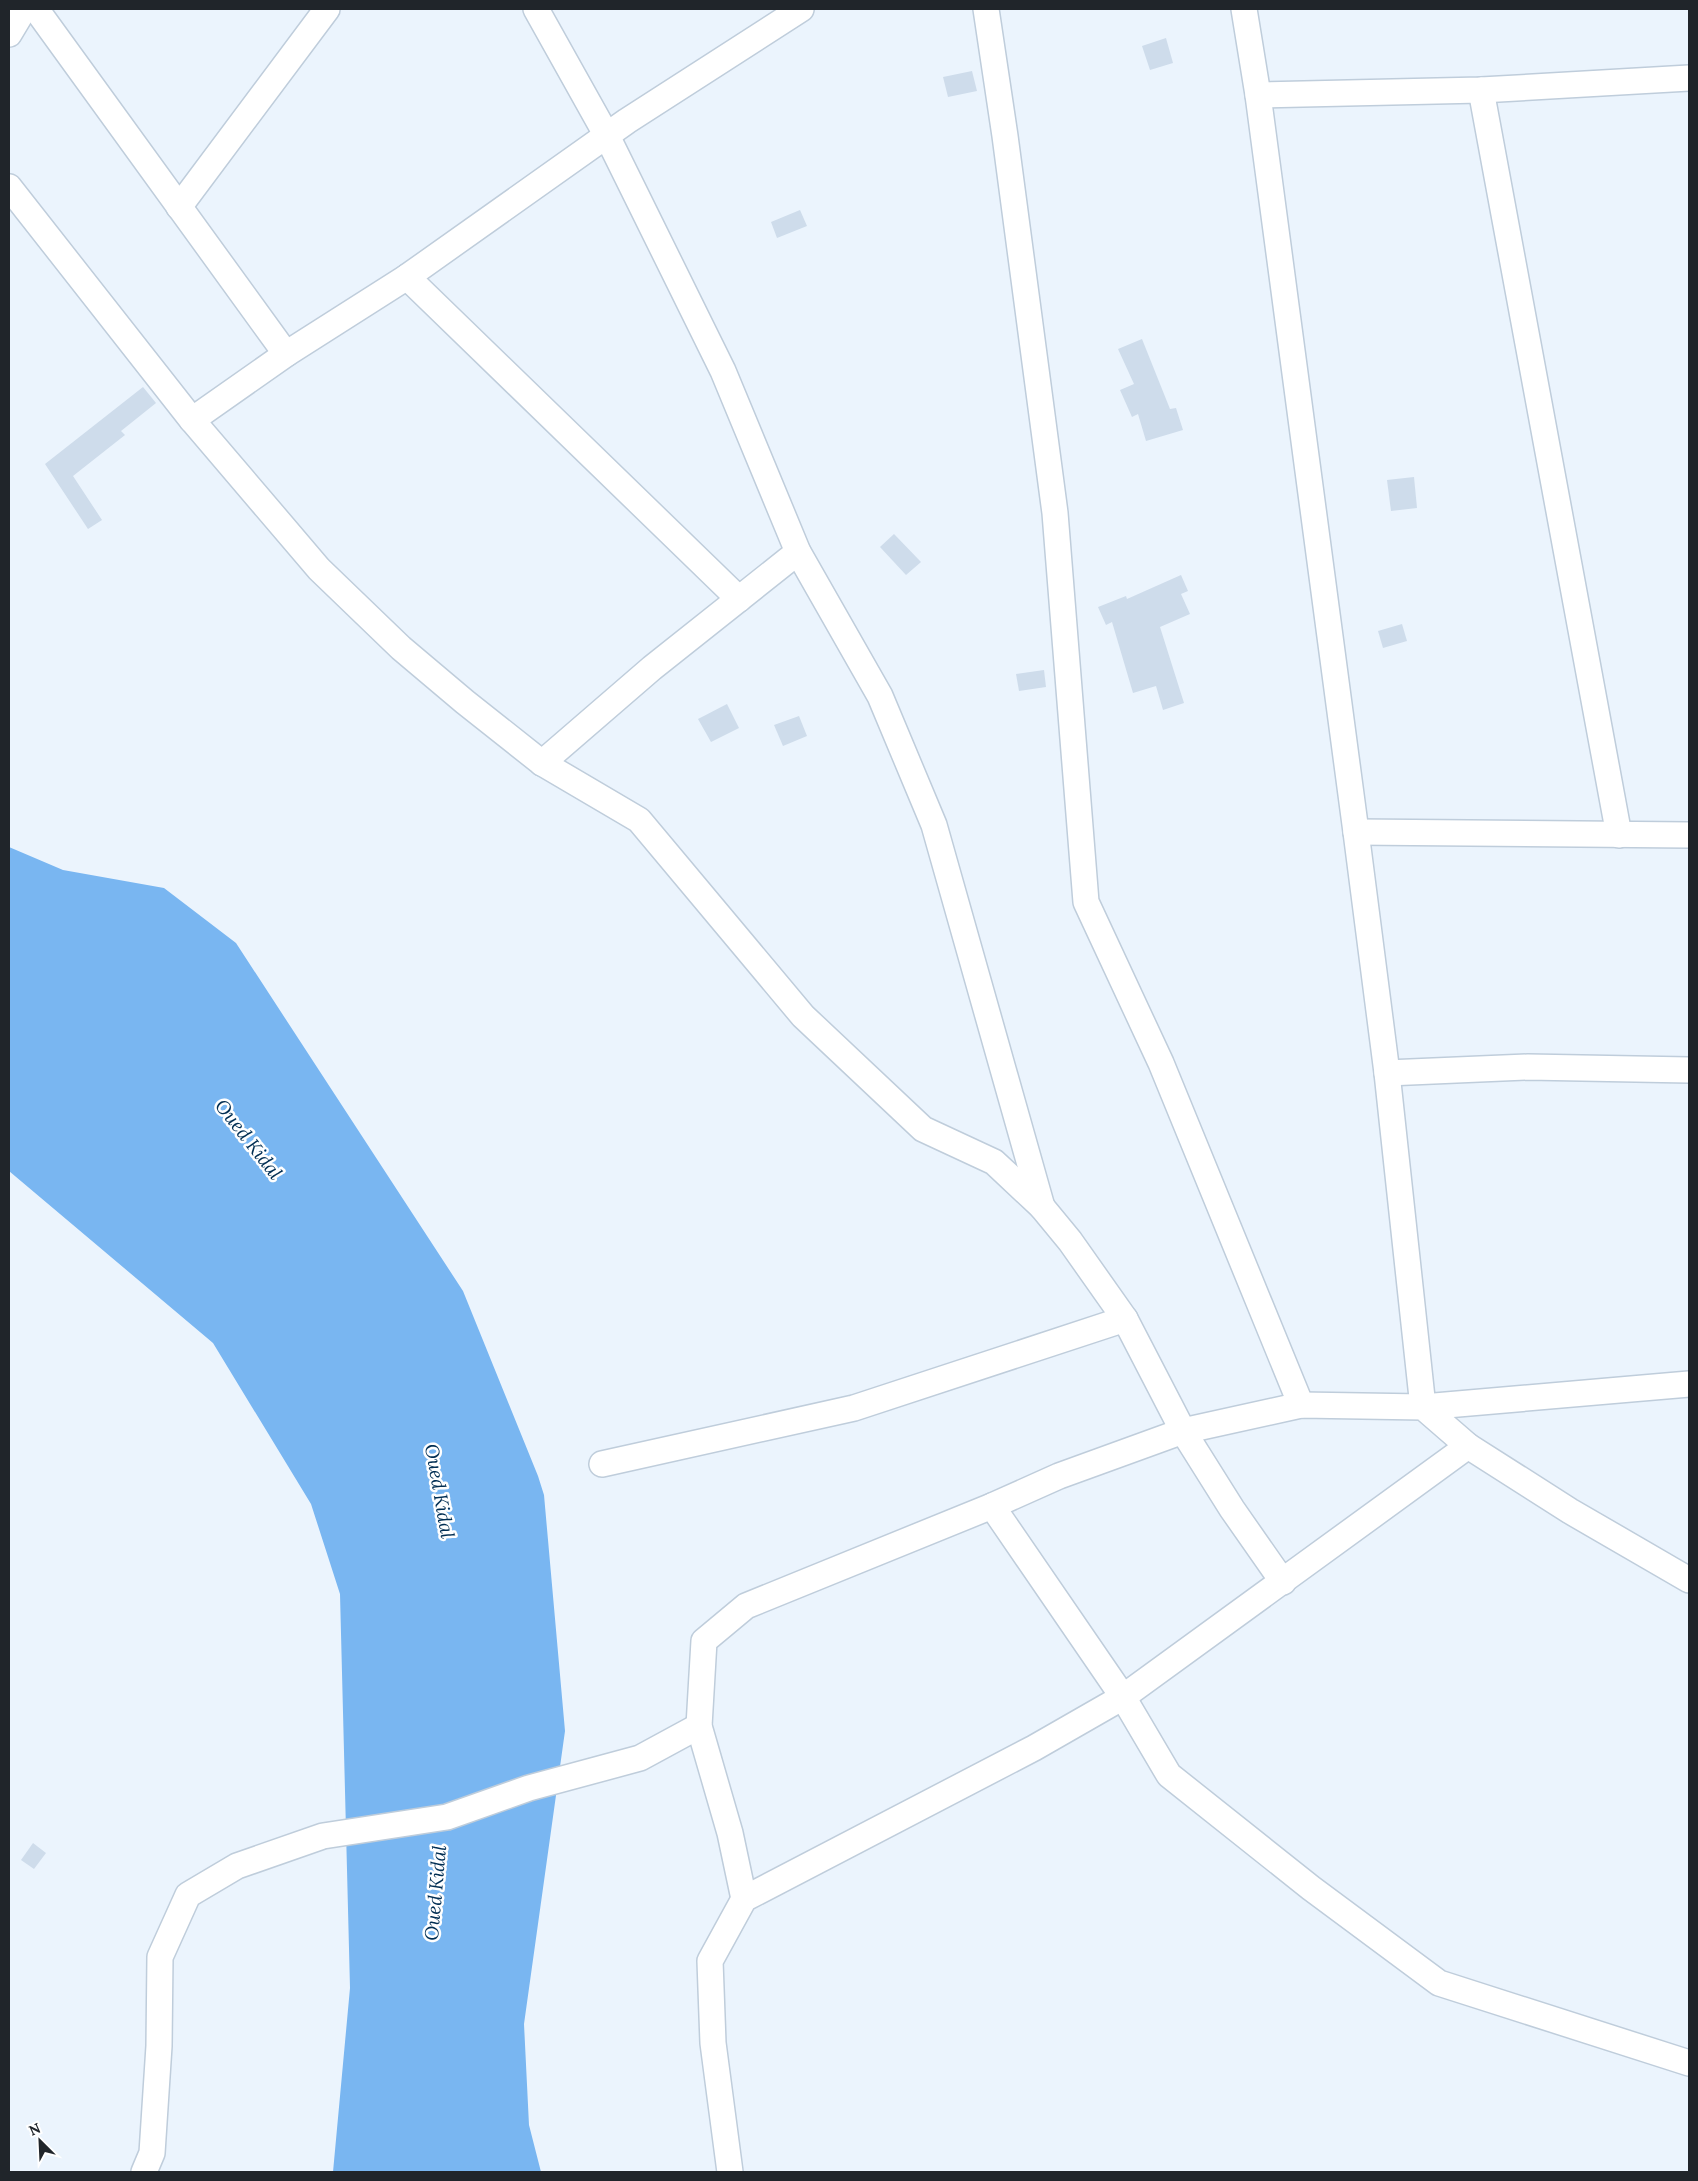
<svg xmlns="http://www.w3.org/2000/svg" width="1698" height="2181" viewBox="0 0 1698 2181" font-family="Lora,serif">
	<rect width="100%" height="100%" fill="#ebf4fd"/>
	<path fill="#79b6f1" d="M 9,847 L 63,870 L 164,888 L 236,943 L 463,1291 L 538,1476 L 544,1495 L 565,1731 L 524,2024 L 529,2125 L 541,2172 L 333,2172 L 350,1988 L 340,1594 L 311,1504 L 213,1343 L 9,1171 Z"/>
	<g fill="#cedceb">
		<path d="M 1166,38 L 1173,63 L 1150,70 L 1142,46 Z"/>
		<path d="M 972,71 L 977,91 L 948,97 L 943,77 Z"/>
		<path d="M 800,210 L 807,226 L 777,238 L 771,222 Z"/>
		<path d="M 1142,339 L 1170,409 L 1176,408 L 1183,430 L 1146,441 L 1138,414 L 1132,417 L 1120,390 L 1134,384 L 1118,349 Z"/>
		<path d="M 143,387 L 156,403 L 121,431 L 125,435 L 73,476 L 102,520 L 88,529 L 45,464 Z"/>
		<path d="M 1414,477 L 1417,508 L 1391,511 L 1387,480 Z"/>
		<path d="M 894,534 L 921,562 L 906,575 L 880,547 Z"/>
		<path d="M 1181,575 L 1188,591 L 1181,594 L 1190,614 L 1160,627 L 1184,703 L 1163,710 L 1156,686 L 1133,693 L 1112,622 L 1106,625 L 1098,607 L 1126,596 L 1127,599 Z"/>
		<path d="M 1402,624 L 1407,641 L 1383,648 L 1378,631 Z"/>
		<path d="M 1044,670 L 1046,687 L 1019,691 L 1016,674 Z"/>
		<path d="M 727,704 L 739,728 L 711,742 L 698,719 Z"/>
		<path d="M 799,716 L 807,736 L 783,746 L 774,725 Z"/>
		<path d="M 33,1843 L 46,1853 L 34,1869 L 21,1860 Z"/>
	</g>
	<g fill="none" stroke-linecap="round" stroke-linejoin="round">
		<g stroke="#bfcddb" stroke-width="28">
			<g id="minor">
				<path d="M 36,9 L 286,354"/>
				<path d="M 536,9 L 607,136 L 723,371 L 798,552 L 880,696 L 934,825 L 1042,1207"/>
				<path d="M 986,9 L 1005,136 L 1055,513 L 1086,902 L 1161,1063 L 1301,1405"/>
				<path d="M 1244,9 L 1258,95 L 1356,832 L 1387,1073 L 1423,1407 L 1689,1384"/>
				<path d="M 9,34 L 24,9"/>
				<path d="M 1481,90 L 1619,835"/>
				<path d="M 1258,95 L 1481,90 L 1689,78"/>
				<path d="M 9,187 L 192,420 L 319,569 L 401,648 L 465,702 L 542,763 L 639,820 L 803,1016 L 923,1129 L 994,1162 L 1042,1207 L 1070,1241 L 1125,1319 L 1183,1431 L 1232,1509 L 1283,1582"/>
				<path d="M 179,207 L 327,9"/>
				<path d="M 407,277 L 739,599"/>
				<path d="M 192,420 L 286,354 L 407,277 L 627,121 L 801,9"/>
				<path d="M 542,763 L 652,668 L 798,552"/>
				<path d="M 1356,832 L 1689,835"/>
				<path d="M 1387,1073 L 1528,1067 L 1689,1070"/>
				<path d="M 602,1464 L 854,1408 L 1125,1319"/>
				<path d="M 992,1506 L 1123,1697 L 1169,1775 L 1311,1888 L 1439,1983 L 1689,2063"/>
				<path d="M 744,1899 L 730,1833 L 699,1726 L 704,1641 L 746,1606 L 992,1506 L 1059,1476 L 1183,1431 L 1301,1405 L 1423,1407 L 1468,1446 L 1570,1511 L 1689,1580"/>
				<path d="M 144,2172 L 152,2153 L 159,2046 L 160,1957 L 188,1895 L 237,1866 L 323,1836 L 447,1817 L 529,1788 L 640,1758 L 699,1726"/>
				<path d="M 730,2172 L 713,2043 L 710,1961 L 744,1899 L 1034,1748 L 1123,1697 L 1468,1446"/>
			</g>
		</g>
		<use href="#minor" stroke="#fff" stroke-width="25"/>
	</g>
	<g text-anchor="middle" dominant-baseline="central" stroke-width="5" stroke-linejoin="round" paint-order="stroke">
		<g font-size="19" font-style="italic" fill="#002e53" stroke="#fff">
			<text transform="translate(249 1139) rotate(52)">Oued Kidal</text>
			<text transform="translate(440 1491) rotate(80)">Oued Kidal</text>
			<text transform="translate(435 1893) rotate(-85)">Oued Kidal</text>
		</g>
	</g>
	<rect width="1698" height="2181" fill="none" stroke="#20252a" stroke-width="20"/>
	<g transform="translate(40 2141) rotate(336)" stroke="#ffffff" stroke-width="4" paint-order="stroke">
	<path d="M0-4L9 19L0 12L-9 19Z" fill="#20252a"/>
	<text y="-8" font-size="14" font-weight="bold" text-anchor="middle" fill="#20252a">N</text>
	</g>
</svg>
